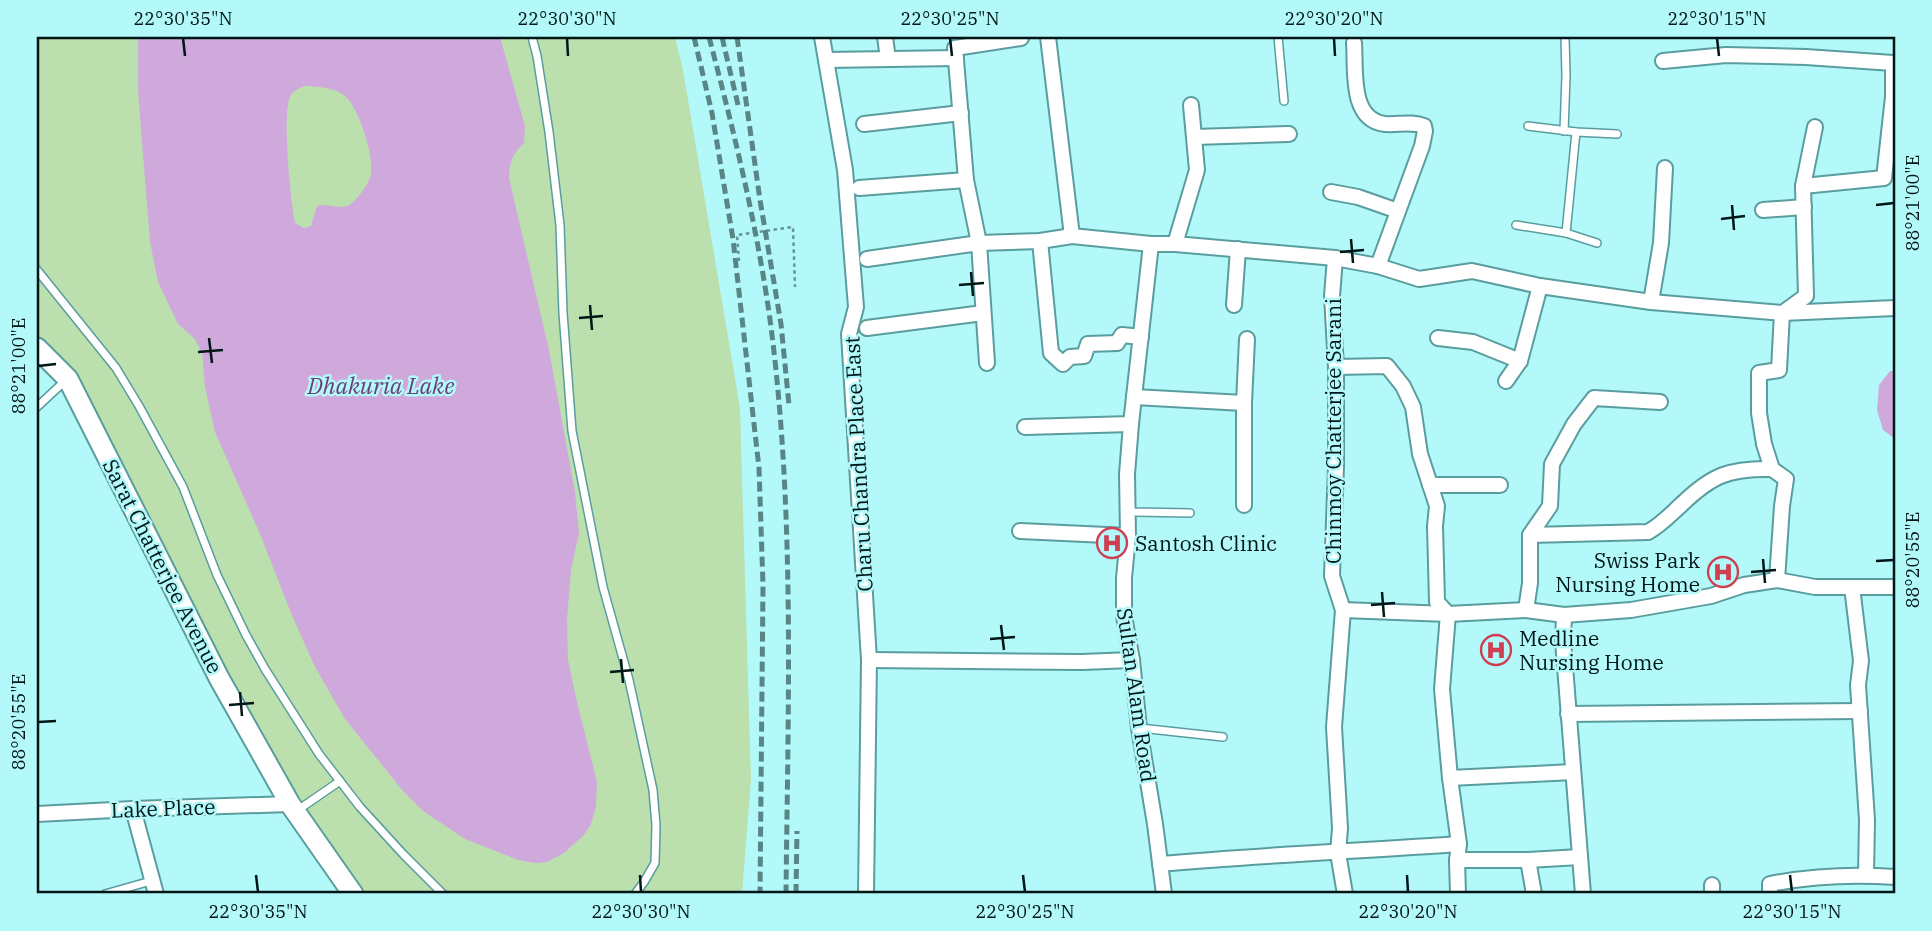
<svg xmlns="http://www.w3.org/2000/svg" width="1932" height="931" viewBox="0 0 1932 931" font-family="'IBM Plex Serif',serif">
	<rect width="100%" height="100%" fill="#b4f9fa"/>
	<path fill="#bbe0ae" d="M 37,37 L 675,37 L 683,70 L 740,408 L 751,780 L 742,894 L 363,894 L 296,811 L 229,695 L 142,503 L 75,380 L 37,334 Z"/>
	<g fill="#cfa9db" fill-rule="evenodd">
		<path d="M 138,37 L 500,37 L 525,126 L 524,143 C 512,154 510,162 509,178 L 549,350 L 575,492 L 579,533 L 571,570 L 567,620 L 568,660 L 576,698 L 597,782 L 596,806 L 591,824 L 584,835 L 564,853 L 547,862 L 536,863 L 518,860 L 465,839 L 423,811 L 403,791 L 345,719 L 315,667 L 291,613 L 260,534 L 215,432 L 205,387 L 202,353 L 195,339 L 178,324 L 158,282 L 150,242 L 138,92 ZM 305,86 C 319,87 336,87 346,97 C 359,109 374,156 371,174 C 369,183 358,200 349,205 C 340,210 328,203 317,206 L 311,226 L 304,228 L 295,223 C 291,203 281,110 291,95 C 294,90 300,88 305,86 Z"/>
		<path d="M 1890,371 L 1895,371 L 1895,439 L 1883,430 L 1877,410 L 1879,385 Z"/>
	</g>
	<g fill="none" stroke-linecap="round" stroke-linejoin="round">
		<g stroke="#5a9d9f" stroke-width="10">
			<g id="lane">
				<path d="M 532,37 L 537,56 L 549,132 L 560,225 L 563,313 L 572,431 L 603,587 L 629,680 L 653,790 L 656,825 L 655,863 L 644,882 L 635,894"/>
				<path d="M 1278,37 L 1284,101"/>
				<path d="M 1528,126 L 1576,132 L 1617,134"/>
				<path d="M 1564,131 L 1566,76 L 1565,37"/>
				<path d="M 1516,225 L 1566,233 L 1597,243"/>
				<path d="M 1566,233 L 1576,132"/>
				<path d="M 37,270 L 116,368 L 139,406 L 183,487 L 217,575 L 246,635 L 265,669 L 319,754 L 360,807 L 403,854 L 443,894"/>
				<path d="M 37,407 L 67,379"/>
				<path d="M 1128,511 L 1135,512 L 1190,513"/>
				<path d="M 1140,728 L 1223,737"/>
				<path d="M 295,812 L 340,781"/>
				<path d="M 105,894 L 151,881"/>
			</g>
		</g>
		<g stroke="#5a9d9f" stroke-width="18">
			<g id="street">
				<path d="M 822,37 L 845,170 L 856,307 L 849,334 L 869,660 L 866,894"/>
				<path d="M 885,37 L 888,59"/>
				<path d="M 1048,37 L 1072,236 L 1151,244 L 1175,244 L 1335,258 L 1378,266 L 1419,279 L 1472,271 L 1540,286 L 1651,302 L 1782,313 L 1895,308"/>
				<path d="M 1354,43 C 1356,69 1349,120 1385,124 C 1398,125 1412,121 1424,126 L 1425,131 L 1422,146 L 1378,266"/>
				<path d="M 826,60 L 956,58"/>
				<path d="M 1663,61 L 1726,55 L 1806,57 L 1893,63 L 1893,97 L 1884,178 L 1803,186"/>
				<path d="M 864,124 L 961,113"/>
				<path d="M 1195,137 L 1289,134"/>
				<path d="M 859,188 L 966,180"/>
				<path d="M 1331,192 L 1358,197 L 1398,211"/>
				<path d="M 1763,210 L 1804,207"/>
				<path d="M 1040,241 L 1051,353 L 1063,364 L 1070,357 L 1084,356 L 1088,344 L 1117,343 L 1122,335 L 1141,337"/>
				<path d="M 1151,244 L 1131,424 L 1127,474 L 1128,536 L 1124,578 L 1124,616 L 1132,660 L 1139,728 L 1155,824 L 1164,894"/>
				<path d="M 1175,244 L 1197,170 L 1191,105"/>
				<path d="M 1335,258 L 1332,296 L 1336,367 L 1336,466 L 1332,576 L 1343,610 L 1334,727 L 1340,828 L 1338,853 L 1345,894"/>
				<path d="M 867,259 L 979,243 L 1040,241 L 1072,236"/>
				<path d="M 1651,302 L 1661,243 L 1665,168"/>
				<path d="M 1234,305 L 1238,249"/>
				<path d="M 1784,312 L 1806,296 L 1803,186 L 1815,127"/>
				<path d="M 867,328 L 983,313"/>
				<path d="M 1438,338 L 1473,342 L 1520,361"/>
				<path d="M 987,363 L 979,243 L 966,180 L 955,48 L 1021,38"/>
				<path d="M 1336,367 L 1387,366 L 1403,386 L 1413,407 L 1420,454 L 1437,506 L 1435,526 L 1437,602 L 1448,614 L 1442,689 L 1450,778 L 1459,844 L 1457,860 L 1458,894"/>
				<path d="M 1506,381 L 1520,361 L 1540,286"/>
				<path d="M 1134,397 L 1244,403"/>
				<path d="M 1025,427 L 1131,424"/>
				<path d="M 1430,485 L 1500,485"/>
				<path d="M 1244,505 L 1244,403 L 1247,339"/>
				<path d="M 1020,531 L 1128,536"/>
				<path d="M 1530,535 L 1648,532 C 1661,525 1671,514 1682,504 C 1712,475 1730,468 1772,469"/>
				<path d="M 1777,580 L 1782,506 L 1786,479 L 1772,469 L 1764,444 L 1759,413 L 1759,373 L 1779,370 L 1782,313"/>
				<path d="M 1852,587 L 1861,661 L 1858,685 L 1867,820 L 1866,875"/>
				<path d="M 1343,610 L 1448,614 L 1526,610 L 1564,615 L 1631,610 L 1711,596 L 1744,585 L 1777,580 L 1815,587 L 1895,587"/>
				<path d="M 1526,610 L 1530,583 L 1530,535 L 1550,506 L 1552,464 L 1574,424 L 1594,398 L 1660,402"/>
				<path d="M 1564,615 L 1563,641 L 1583,894"/>
				<path d="M 869,660 L 1082,662 L 1132,660"/>
				<path d="M 1568,714 L 1860,711"/>
				<path d="M 1450,778 L 1573,772"/>
				<path d="M 133,809 L 156,894"/>
				<path d="M 37,814 L 133,809 L 290,804"/>
				<path d="M 1457,860 L 1528,860 L 1580,857"/>
				<path d="M 1528,860 L 1534,894"/>
				<path d="M 1160,864 C 1260,855 1359,851 1459,844"/>
				<path d="M 1712,894 L 1712,885"/>
				<path d="M 1770,894 L 1770,884 C 1811,876 1853,874 1895,877"/>
			</g>
		</g>
		<g stroke="#5a9d9f" stroke-width="23">
			<path id="secondary" d="M 37,348 L 68,379 L 219,678 L 290,804 L 353,894"/>
		</g>
		<path stroke="#649495" stroke-width="2.5" stroke-dasharray="3.5 3.5" stroke-linecap="butt" d="M 739,261 L 737,235 L 793,227 L 795,287"/>
		<use href="#lane" stroke="#fff" stroke-width="7"/>
		<use href="#street" stroke="#fff" stroke-width="14"/>
		<use href="#secondary" stroke="#fff" stroke-width="19"/>
		<g stroke="#588586" stroke-width="5" stroke-dasharray="10 5" stroke-linecap="butt">
			<path d="M 694,37 L 712,113 L 733,239 L 759,468 L 763,585 L 760,894"/>
			<path d="M 709,37 C 734,132 758,229 771,327 C 795,515 788,705 786,894"/>
			<path d="M 722,37 L 738,105"/>
			<path d="M 737,37 L 760,200 L 781,324 L 789,405"/>
			<path d="M 796,894 L 797,831"/>
		</g>
	</g>
	<path fill="none" stroke="#001617" stroke-width="2.5" d="M 183,38 L 185,56M 567,38 L 568,56M 950,38 L 952,56M 1334,38 L 1335,56M 1717,38 L 1719,56M 1732,205 L 1734,230M 1876,205 L 1894,203M 1721,219 L 1745,216M 1351,239 L 1353,263M 1340,252 L 1364,250M 971,272 L 973,296M 959,285 L 984,283M 590,305 L 592,330M 579,318 L 603,316M 209,338 L 212,363M 198,352 L 223,350M 38,366 L 56,364M 1763,559 L 1765,583M 1876,561 L 1894,560M 1751,572 L 1776,570M 1382,592 L 1384,617M 1371,605 L 1395,603M 1001,625 L 1004,650M 990,639 L 1015,637M 621,659 L 623,683M 610,672 L 634,670M 240,692 L 242,716M 229,705 L 254,703M 38,722 L 56,721M 256,875 L 258,892M 640,875 L 641,892M 1023,875 L 1025,892M 1407,875 L 1408,892M 1790,875 L 1792,892"/>
	<defs>
		<g id="hospital-ring" transform="scale(1.575)"><circle r="9.5" fill="#b4f9fa" stroke="#cf3f51" stroke-width="1.5"/><path d="M-5-5h3v3.5h4V-5h3V5h-3V1.5h-4V5h-3Z" fill="#cf3f51"/></g>
	</defs>
	<g fill-rule="evenodd">
		<use href="#hospital-ring" x="1112" y="543"/>
		<use href="#hospital-ring" x="1723" y="572"/>
		<use href="#hospital-ring" x="1496" y="650"/>
	</g>
	<g text-anchor="middle" dominant-baseline="central" stroke-width="5" stroke-linejoin="round" paint-order="stroke">
		<g font-size="21" fill="#001617" stroke="#b4f9fa">
			<text transform="translate(1333 431) rotate(-90)">Chinmoy Chatterjee Sarani</text>
			<text transform="translate(858 464) rotate(-93)">Charu Chandra Place East</text>
			<text transform="translate(163 566) rotate(63)">Sarat Chatterjee Avenue</text>
			<text transform="translate(1137 695) rotate(82)">Sultan Alam Road</text>
			<text transform="translate(163 808) rotate(-2)">Lake Place</text>
		</g>
		<g font-size="21" fill="#001617" stroke="#b4f9fa" text-anchor="start">
			<text x="1135" y="543">Santosh Clinic</text>
			<text x="1700" y="560" text-anchor="end">Swiss Park<tspan x="1700" dy="24">Nursing Home</tspan></text>
			<text x="1519" y="638">Medline<tspan x="1519" dy="24">Nursing Home</tspan></text>
		</g>
		<g font-size="23" font-style="italic" fill="#6c3d7b" stroke="#b4f9fa">
			<text x="381" y="385">Dhakuria Lake</text>
		</g>
	</g>
	<rect width="1932" height="931" fill="none" stroke="#b4f9fa" stroke-width="77"/>
	<rect x="38" y="38" width="1856" height="854" fill="none" stroke="#001617" stroke-width="2.5"/>
	<g font-size="18" text-anchor="middle" fill="#001617">
		<text x="183" y="25">22°30'35"N</text>
		<text x="567" y="25">22°30'30"N</text>
		<text x="950" y="25">22°30'25"N</text>
		<text x="1334" y="25">22°30'20"N</text>
		<text x="1717" y="25">22°30'15"N</text>
		<text transform="translate(1913 203) rotate(-90)" y="6">88°21'00"E</text>
		<text transform="translate(19 366) rotate(-90)" y="6">88°21'00"E</text>
		<text transform="translate(1913 560) rotate(-90)" y="6">88°20'55"E</text>
		<text transform="translate(19 722) rotate(-90)" y="6">88°20'55"E</text>
		<text x="258" y="918">22°30'35"N</text>
		<text x="641" y="918">22°30'30"N</text>
		<text x="1025" y="918">22°30'25"N</text>
		<text x="1408" y="918">22°30'20"N</text>
		<text x="1792" y="918">22°30'15"N</text>
	</g>
</svg>
